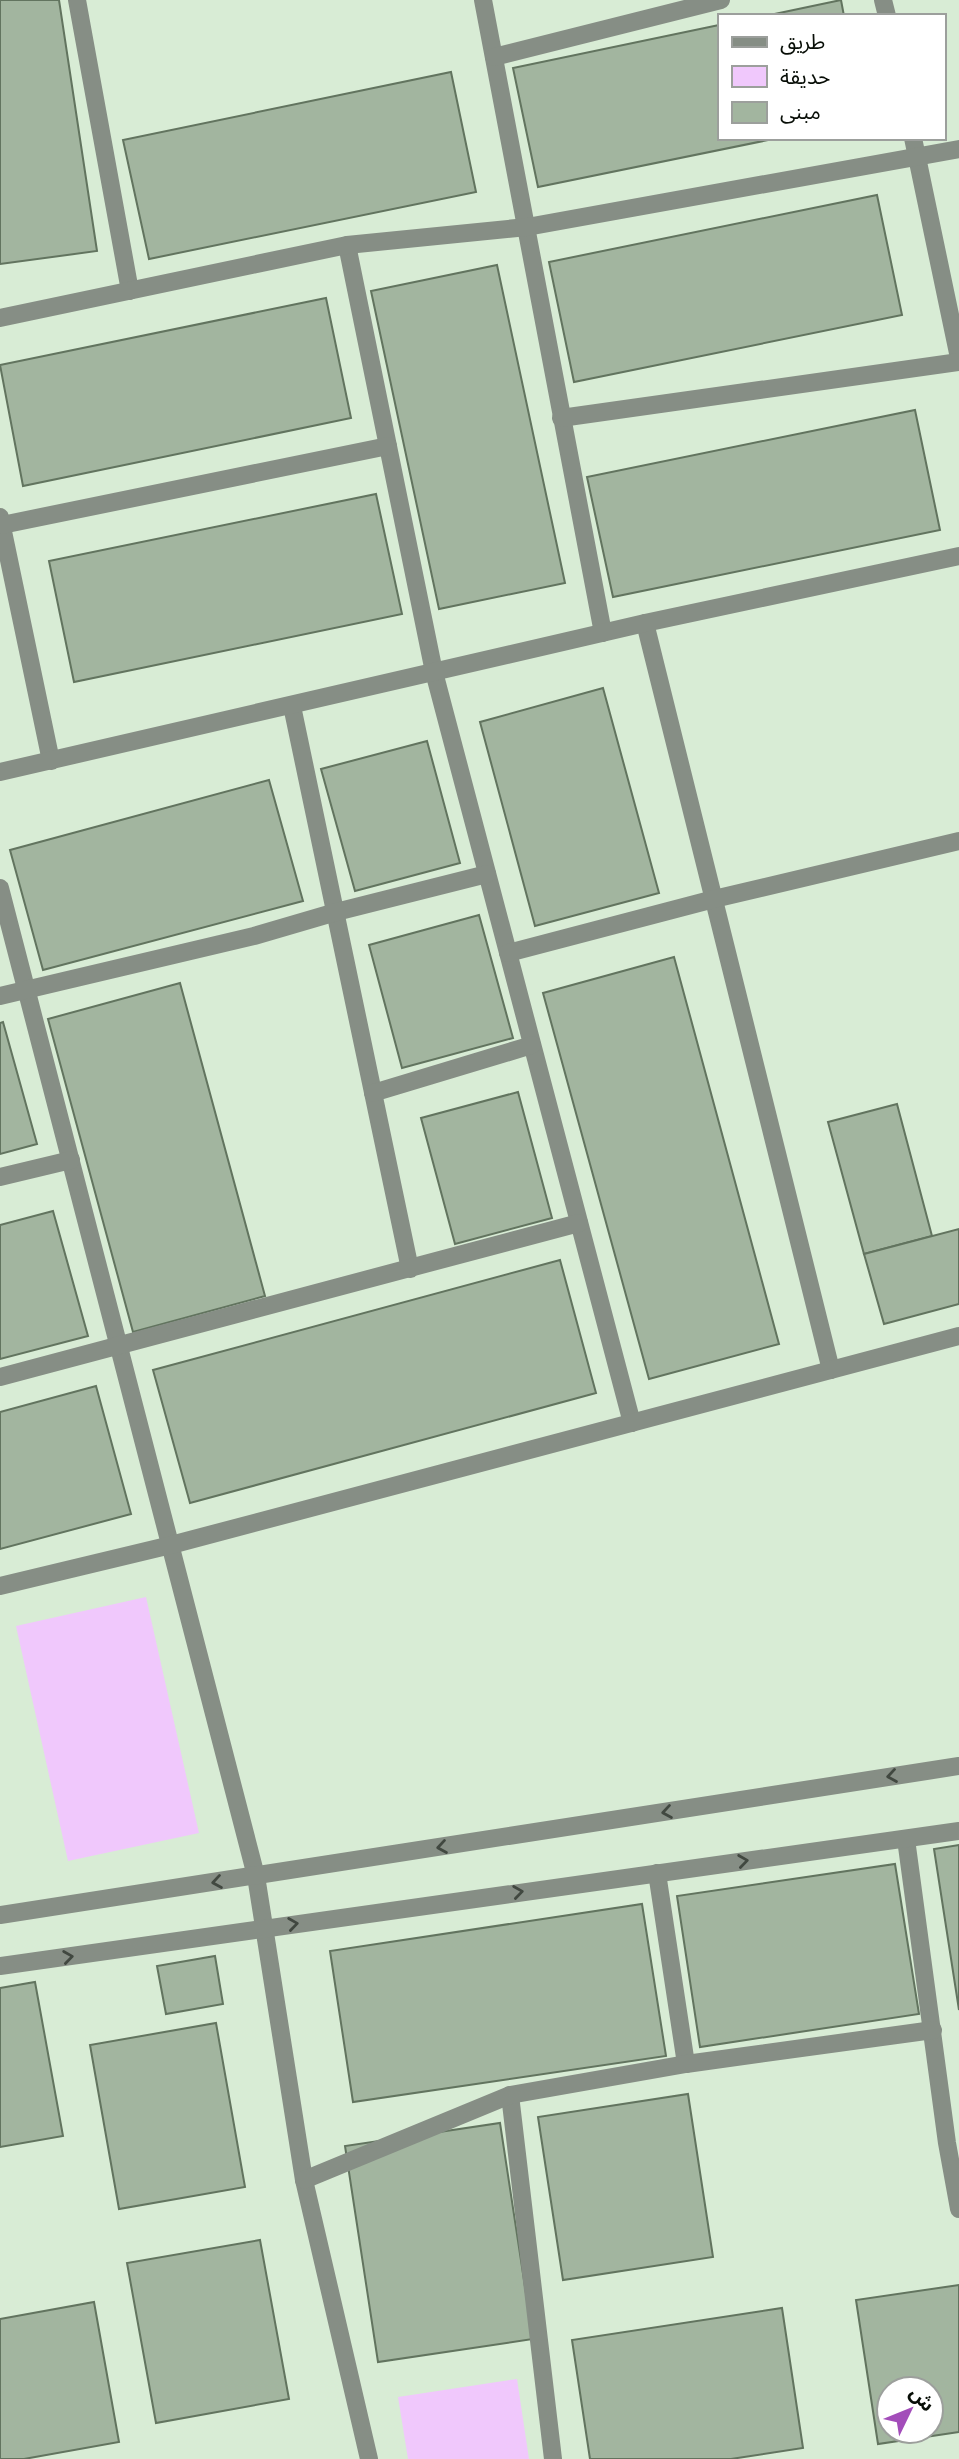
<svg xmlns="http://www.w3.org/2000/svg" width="959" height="2459" viewBox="0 0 959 2459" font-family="'Golos Text','Noto Sans Arabic',sans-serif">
	<rect width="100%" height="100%" fill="#d8ecd5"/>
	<g fill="#f0c8fc">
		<path d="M 146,1597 L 199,1833 L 68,1861 L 16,1626 Z"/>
		<path d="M 517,2379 L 529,2459 L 408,2459 L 398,2397 Z"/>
	</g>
	<g fill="#a2b59f" stroke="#62745f" stroke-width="2" fill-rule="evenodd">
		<path d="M 0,0 L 59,0 L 97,251 L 0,264 Z"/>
		<path d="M 841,0 L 844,16 L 765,16 Z"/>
		<path d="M 719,25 L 719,138 L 778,138 L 538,187 L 513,68 Z"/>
		<path d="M 451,72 L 476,192 L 149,259 L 123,140 Z"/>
		<path d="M 877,195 L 902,315 L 574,382 L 549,262 Z"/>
		<path d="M 497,265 L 565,583 L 439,609 L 371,291 Z"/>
		<path d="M 326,298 L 351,418 L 23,486 L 0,365 Z"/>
		<path d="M 915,410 L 940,530 L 613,597 L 587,477 Z"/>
		<path d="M 376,494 L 402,614 L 74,682 L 49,561 Z"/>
		<path d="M 603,688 L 659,893 L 535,926 L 480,722 Z"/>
		<path d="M 427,741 L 460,863 L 355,891 L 321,769 Z"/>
		<path d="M 269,780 L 303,901 L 43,970 L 10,850 Z"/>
		<path d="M 479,915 L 513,1038 L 402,1068 L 369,945 Z"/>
		<path d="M 674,957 L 779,1344 L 649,1379 L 543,993 Z"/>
		<path d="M 180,983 L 265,1296 L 133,1332 L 48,1019 Z"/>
		<path d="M 3,1022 L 37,1144 L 0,1154 L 0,1023 Z"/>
		<path d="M 518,1092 L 552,1218 L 455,1244 L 421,1118 Z"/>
		<path d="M 897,1104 L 932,1236 L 864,1254 L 828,1122 Z"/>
		<path d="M 53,1211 L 88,1336 L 0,1359 L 0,1225 Z"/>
		<path d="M 959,1229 L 959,1304 L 884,1324 L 864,1254 Z"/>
		<path d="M 560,1260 L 596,1393 L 190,1503 L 153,1370 Z"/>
		<path d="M 96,1386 L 131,1514 L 0,1549 L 0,1412 Z"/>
		<path d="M 959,1845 L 959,2010 L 934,1849 Z"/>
		<path d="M 895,1864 L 919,2014 L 700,2047 L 677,1896 Z"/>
		<path d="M 642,1904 L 666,2056 L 353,2102 L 330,1951 Z"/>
		<path d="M 215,1956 L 223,2004 L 166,2014 L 157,1966 Z"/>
		<path d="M 35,1982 L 63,2136 L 0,2147 L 0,1988 Z"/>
		<path d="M 216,2023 L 245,2187 L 119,2209 L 90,2045 Z"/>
		<path d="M 688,2094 L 713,2257 L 563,2280 L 538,2117 Z"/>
		<path d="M 500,2123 L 533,2339 L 378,2362 L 345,2146 Z"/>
		<path d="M 260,2240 L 289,2399 L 156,2423 L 127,2263 Z"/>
		<path d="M 959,2285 L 959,2432 L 878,2444 L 856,2300 ZM 889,2389 L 931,2389 L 931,2431 L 889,2431 Z"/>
		<path d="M 94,2302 L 119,2442 L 24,2459 L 0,2459 L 0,2319 Z"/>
		<path d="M 782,2308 L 803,2448 L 731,2459 L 590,2459 L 572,2340 Z"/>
	</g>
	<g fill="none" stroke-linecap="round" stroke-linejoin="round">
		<g stroke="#868e85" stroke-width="18">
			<path d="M 77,0 L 130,291"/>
			<path d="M 483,0 L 603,633"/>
			<path d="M 883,0 L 887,16"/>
			<path d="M 494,57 L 721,0"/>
			<path d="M 913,138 L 959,358"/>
			<path d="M 347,245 L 434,672 L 632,1423"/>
			<path d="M 0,318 L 347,245 L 527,227 L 959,149"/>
			<path d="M 561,418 L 959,362"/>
			<path d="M 0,517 L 51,761"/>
			<path d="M 2,525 L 388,446"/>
			<path d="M 645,623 L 831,1370"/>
			<path d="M 292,706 L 410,1269"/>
			<path d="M 0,772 L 645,623 L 959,556"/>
			<path d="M 0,888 L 256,1876 L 304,2180 L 369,2459"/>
			<path d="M 508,953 L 714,899 L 959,841"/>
			<path d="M 0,996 L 254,936 L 336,912 L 487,874"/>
			<path d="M 373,1093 L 532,1045"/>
			<path d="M 0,1177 L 71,1160"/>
			<path d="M 0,1377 L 579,1223"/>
			<path d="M 0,1586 L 171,1545 L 959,1336"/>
			<path d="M 906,1839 L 947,2143 L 959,2209"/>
			<path d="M 657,1873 L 686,2064"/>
			<path d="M 0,1915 L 959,1766"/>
			<path d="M 0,1966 L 959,1831"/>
			<path d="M 510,2095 L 553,2459"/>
			<path d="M 304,2180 L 510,2095 L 686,2064 L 933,2030"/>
		</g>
	</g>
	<defs><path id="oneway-chevron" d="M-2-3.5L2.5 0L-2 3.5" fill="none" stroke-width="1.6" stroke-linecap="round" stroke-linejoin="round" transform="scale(1.75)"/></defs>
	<g stroke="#414840">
		<use href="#oneway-chevron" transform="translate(892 1776) rotate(171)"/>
		<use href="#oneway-chevron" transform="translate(667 1812) rotate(171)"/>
		<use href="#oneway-chevron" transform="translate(442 1847) rotate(171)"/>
		<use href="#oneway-chevron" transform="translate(743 1861) rotate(-8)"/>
		<use href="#oneway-chevron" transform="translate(217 1882) rotate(171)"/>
		<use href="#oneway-chevron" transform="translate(518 1892) rotate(-8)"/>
		<use href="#oneway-chevron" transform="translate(293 1924) rotate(-8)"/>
		<use href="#oneway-chevron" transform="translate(68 1957) rotate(-8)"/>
	</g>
	<rect x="718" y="14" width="228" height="126" fill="#ffffff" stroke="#9c9f9c" stroke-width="2"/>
	<rect x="732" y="37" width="35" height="10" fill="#868e85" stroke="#9c9f9c" stroke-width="2"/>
	<text x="780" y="49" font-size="21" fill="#080e07">طريق</text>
	<rect x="732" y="66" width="35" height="21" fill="#f0c8fc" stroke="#9c9f9c" stroke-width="2"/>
	<text x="780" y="84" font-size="21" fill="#080e07">حديقة</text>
	<rect x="732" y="102" width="35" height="21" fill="#a2b59f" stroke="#9c9f9c" stroke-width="2"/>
	<text x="780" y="119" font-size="21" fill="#080e07">مبنى</text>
	<g transform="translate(910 2410) rotate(47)"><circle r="33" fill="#ffffff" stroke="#9c9f9c" stroke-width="2"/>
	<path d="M0-5L12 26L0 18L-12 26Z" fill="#a34dba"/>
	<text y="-10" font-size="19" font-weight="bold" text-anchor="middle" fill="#080e07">ش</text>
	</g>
</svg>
